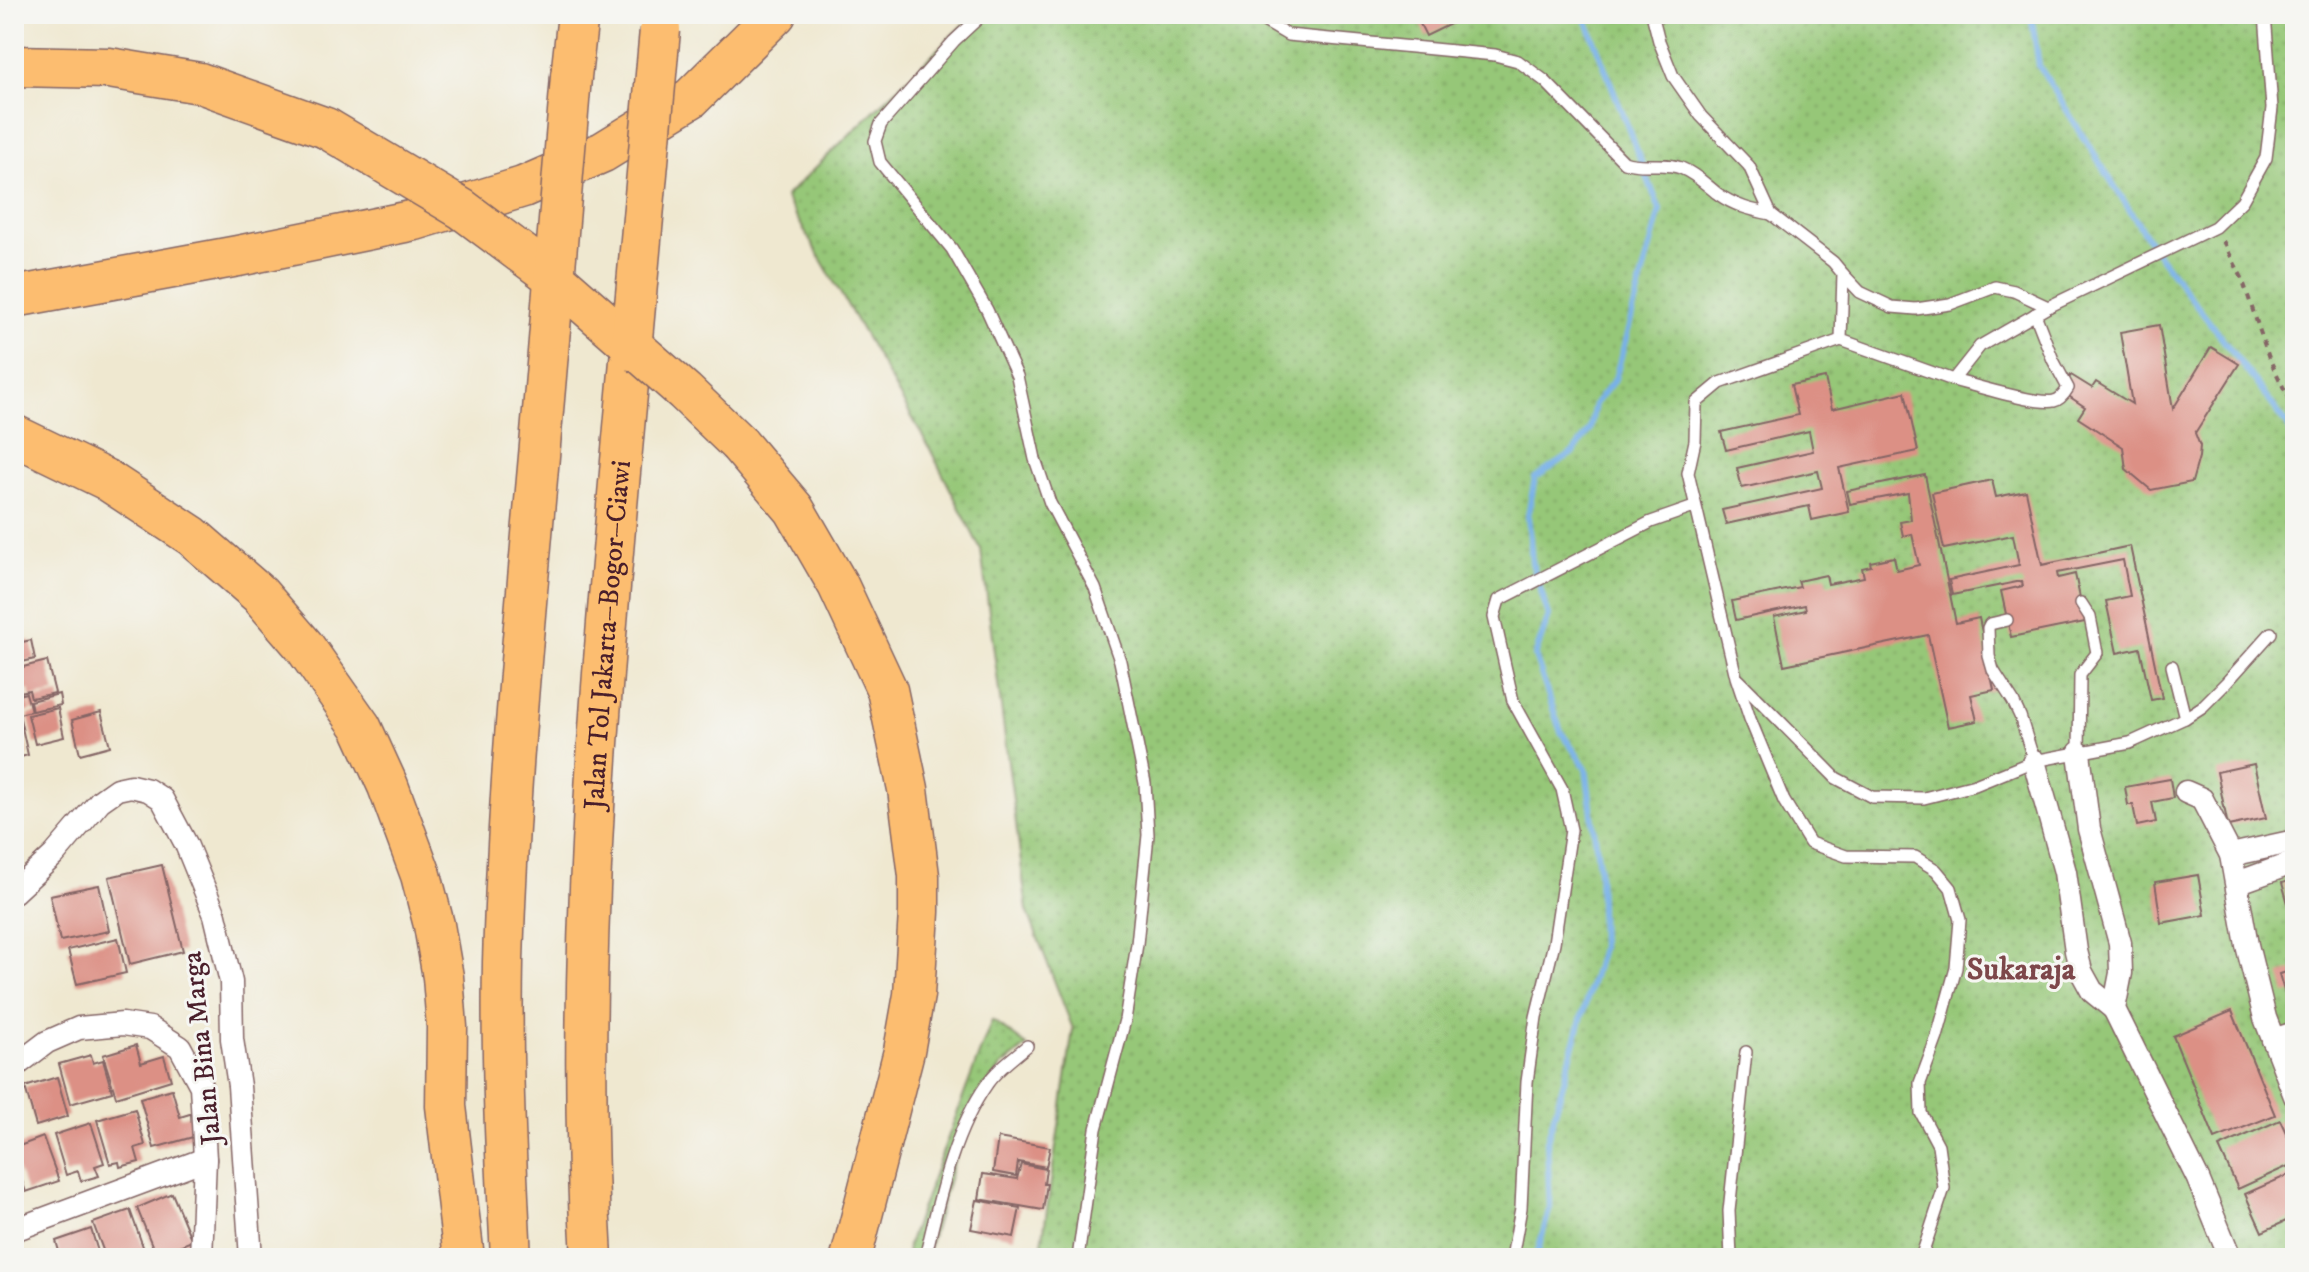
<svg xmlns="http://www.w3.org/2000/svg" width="2309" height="1272" viewBox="0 0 2309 1272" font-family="'IM FELL DW Pica',serif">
	<defs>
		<pattern id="grass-dots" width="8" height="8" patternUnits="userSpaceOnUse" patternTransform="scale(2)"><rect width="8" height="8" fill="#96c778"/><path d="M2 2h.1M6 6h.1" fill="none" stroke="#83aa68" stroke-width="1.8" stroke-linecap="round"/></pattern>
	</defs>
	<rect width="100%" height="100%" fill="#f6f6f2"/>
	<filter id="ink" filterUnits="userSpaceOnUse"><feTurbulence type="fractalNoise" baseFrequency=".0125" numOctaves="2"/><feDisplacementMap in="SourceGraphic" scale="16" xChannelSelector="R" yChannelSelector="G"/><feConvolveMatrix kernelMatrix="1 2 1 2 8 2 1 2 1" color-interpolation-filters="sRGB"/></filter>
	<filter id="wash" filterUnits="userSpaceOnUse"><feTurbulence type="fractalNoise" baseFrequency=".006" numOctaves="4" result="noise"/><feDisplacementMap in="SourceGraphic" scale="32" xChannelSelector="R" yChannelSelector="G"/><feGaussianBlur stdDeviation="1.8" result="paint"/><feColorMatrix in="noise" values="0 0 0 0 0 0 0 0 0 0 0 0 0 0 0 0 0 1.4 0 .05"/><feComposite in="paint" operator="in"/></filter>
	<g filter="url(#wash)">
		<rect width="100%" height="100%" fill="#efe8d0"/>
		<g fill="url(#grass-dots)" stroke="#707352" stroke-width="2">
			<path d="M 974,14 L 2295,14 L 2295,1258 L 1040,1258 L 1073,1029 L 1027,910 L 981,550 L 928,445 L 785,197 Z"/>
			<path d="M 992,1020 L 1027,1046 L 1001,1067 L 964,1127 L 926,1258 L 907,1258 L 908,1244 Z"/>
		</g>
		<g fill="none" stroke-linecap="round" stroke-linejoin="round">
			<g stroke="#78b1e8" stroke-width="6">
				<path d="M 2031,14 L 2039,66 L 2156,252 L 2287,424 L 2295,441"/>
				<path d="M 1536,1258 L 1550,1207 L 1547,1141 L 1601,948 L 1599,867 L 1586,768 L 1561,732 L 1535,656 L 1549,616 L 1532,563 L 1528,515 L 1535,478 L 1574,452 L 1590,429 L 1595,404 L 1615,379 L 1660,210 L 1584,14"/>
			</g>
		</g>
		<g id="blocks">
			<g fill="#dc9085">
				<path d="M 1415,14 L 1471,14 L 1426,36 Z"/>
				<path d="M 2159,325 L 2173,409 L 2211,347 L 2239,364 L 2195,433 L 2200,446 L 2199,457 L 2192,482 L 2151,490 L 2126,469 L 2123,447 L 2078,418 L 2085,407 L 2061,391 L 2071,375 L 2092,388 L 2096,382 L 2132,404 L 2120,332 Z"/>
				<path d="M 1825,378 L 1832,409 L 1905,392 L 1918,451 L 1839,468 L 1849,512 L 1812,520 L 1809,506 L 1726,524 L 1722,510 L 1822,488 L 1818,471 L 1742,488 L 1737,468 L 1813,451 L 1809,431 L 1726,450 L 1721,432 L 1798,415 L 1791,385 Z"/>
				<path d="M 1925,475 L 1956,623 L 1979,618 L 1994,690 L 1971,695 L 1977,721 L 1948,727 L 1928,635 L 1784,665 L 1774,617 L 1806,610 L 1805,605 L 1736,620 L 1732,601 L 1800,587 L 1798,581 L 1826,575 L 1828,584 L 1864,577 L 1862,568 L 1871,566 L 1870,562 L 1894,557 L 1897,570 L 1919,565 L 1912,534 L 1903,536 L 1900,522 L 1911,520 L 1908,493 L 1850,504 L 1847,491 Z"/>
				<path d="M 1992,480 L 1996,497 L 2026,491 L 2042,565 L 2130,546 L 2162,698 L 2151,700 L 2140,648 L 2117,653 L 2106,601 L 2130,596 L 2123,560 L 2057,573 L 2058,578 L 2075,574 L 2085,622 L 2011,637 L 2001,591 L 2023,586 L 2022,581 L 1952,595 L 1949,580 L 2019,565 L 2013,535 L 1944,549 L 1932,493 Z"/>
				<path d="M 31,640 L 35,659 L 14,664 L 14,644 Z"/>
				<path d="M 47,661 L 55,693 L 31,698 L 29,690 L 20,692 L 15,669 Z"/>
				<path d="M 26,693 L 31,711 L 19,714 L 28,755 L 14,759 L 14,696 Z"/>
				<path d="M 59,694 L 61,705 L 32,711 L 30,701 Z"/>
				<path d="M 58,708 L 64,737 L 35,744 L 28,715 Z"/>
				<path d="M 101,712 L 110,746 L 80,754 L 72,720 Z"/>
				<path d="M 2254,764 L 2266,818 L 2228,826 L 2217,772 Z"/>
				<path d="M 2170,779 L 2173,798 L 2152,802 L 2156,822 L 2137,826 L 2133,805 L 2128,805 L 2125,787 Z"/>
				<path d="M 162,865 L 183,951 L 130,964 L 109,877 Z"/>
				<path d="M 2198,875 L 2205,915 L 2161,923 L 2155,882 Z"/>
				<path d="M 2295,879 L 2295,924 L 2294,924 L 2282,883 Z"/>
				<path d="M 99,885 L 109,931 L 60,941 L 50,895 Z"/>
				<path d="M 118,938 L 126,973 L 77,984 L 68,950 Z"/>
				<path d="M 2295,970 L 2295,992 L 2285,994 L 2279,974 Z"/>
				<path d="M 2232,1011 L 2275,1115 L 2215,1139 L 2173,1036 Z"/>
				<path d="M 136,1045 L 141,1063 L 164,1056 L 171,1080 L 116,1097 L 103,1055 Z"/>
				<path d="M 91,1055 L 93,1063 L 103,1060 L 112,1092 L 70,1104 L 59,1064 Z"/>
				<path d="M 57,1077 L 68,1116 L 36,1126 L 25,1087 Z"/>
				<path d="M 172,1089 L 180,1117 L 193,1113 L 200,1135 L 154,1148 L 140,1098 Z"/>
				<path d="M 135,1109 L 145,1145 L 135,1148 L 139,1162 L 120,1167 L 119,1162 L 110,1164 L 97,1120 Z"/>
				<path d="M 2280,1120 L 2295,1152 L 2295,1163 L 2238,1189 L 2219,1147 Z"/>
				<path d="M 91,1123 L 104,1163 L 95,1166 L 99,1176 L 81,1181 L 78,1171 L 66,1175 L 54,1135 Z"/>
				<path d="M 43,1137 L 59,1181 L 26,1192 L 14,1159 L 14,1148 Z"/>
				<path d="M 998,1138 L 1050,1147 L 1046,1167 L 1018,1162 L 1016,1176 L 993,1172 Z"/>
				<path d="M 1021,1164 L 1046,1169 L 1044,1184 L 1047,1184 L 1043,1210 L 979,1199 L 983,1174 L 1017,1179 Z"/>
				<path d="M 2295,1172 L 2295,1217 L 2262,1232 L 2245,1194 Z"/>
				<path d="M 172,1193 L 192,1241 L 156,1255 L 137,1208 Z"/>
				<path d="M 977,1200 L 1020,1208 L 1014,1237 L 971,1229 Z"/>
				<path d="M 130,1210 L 147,1258 L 106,1258 L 93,1223 Z"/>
				<path d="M 91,1229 L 100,1258 L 61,1258 L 56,1241 Z"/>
			</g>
		</g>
	</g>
	<g filter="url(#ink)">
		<use href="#blocks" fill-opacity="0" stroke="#846565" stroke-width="2"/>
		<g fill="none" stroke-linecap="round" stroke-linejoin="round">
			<g stroke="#846565" stroke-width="14">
				<g id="service">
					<path d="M 983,14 L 954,41 L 881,124 L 875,141 L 880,162 L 952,249 L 987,310 L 1017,376 L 1035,459 L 1050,503 L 1095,588 L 1120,661 L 1145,783 L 1148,835 L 1137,944 L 1125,1020 L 1096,1129 L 1078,1258"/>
					<path d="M 1252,14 L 1288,35 L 1495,55 L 1518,61 L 1545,81 L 1624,162 C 1643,169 1663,161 1681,168 C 1696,174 1705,184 1718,194 C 1735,206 1751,210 1771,214"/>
					<path d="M 1652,14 L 1659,41 L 1673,76 L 1701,116 L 1749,166 L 1771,214 L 1833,262 L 1843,274 L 1841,340 L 1953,380 L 1980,346 L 2048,307 L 2215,227 L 2242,201 L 2266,158 L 2272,108 L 2265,14"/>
					<path d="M 1843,274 L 1860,292 L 1892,307 L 1916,309 L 1950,304 L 1995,287 L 2014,291 L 2048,307"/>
					<path d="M 1841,340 L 1720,383 L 1696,403 L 1695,441 L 1688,473 L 1736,677 L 1750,719 L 1784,801 L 1810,843 L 1846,856 L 1915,857 L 1936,870 L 1951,888 L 1960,920 L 1956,968 L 1937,1037 L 1920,1083 L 1921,1113 L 1938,1145 L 1944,1188 L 1921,1258"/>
					<path d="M 1953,380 C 1973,385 2037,405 2054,401 C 2060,400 2065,393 2068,388 L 2053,360 L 2035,314"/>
					<path d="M 2007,620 L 1990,624 L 1988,628 L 1989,656 L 1993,670 L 2013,701 L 2020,716 L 2034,761"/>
					<path d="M 2172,666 L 2185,718"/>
					<path d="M 1739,680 L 1836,778 L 1872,797 L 1924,798 L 1975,785 L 2034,761 L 2130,743 L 2185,718 L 2202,707 L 2226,683 L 2271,633"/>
					<path d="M 2079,753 L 2080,675 L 2097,653 L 2090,617 L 2081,603"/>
					<path d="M 925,1258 C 939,1200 952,1134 987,1084 C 997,1069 1013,1058 1027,1046"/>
					<path d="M 1512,1258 L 1521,1208 L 1527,1082 L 1536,1017 L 1554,943 L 1571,830 L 1562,789 L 1513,701 L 1494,617 L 1499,600 L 1651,522 L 1694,507"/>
					<path d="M 1731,1258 L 1729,1211 L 1746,1052"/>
				</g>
			</g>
			<g stroke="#846565" stroke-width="25">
				<g id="minor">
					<path d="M 2079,753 L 2089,829 L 2120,943 L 2121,973 L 2114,1009 L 2198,1179 L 2227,1250 L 2228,1258"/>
					<path d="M 2034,761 L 2065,872 L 2076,951 L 2081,971 L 2092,991 L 2114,1009"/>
					<path d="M 2186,792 L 2202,799 L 2231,855 L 2247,945 L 2265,1018 L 2295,1096"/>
					<path d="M 2231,855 L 2295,841"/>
					<path d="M 2237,883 L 2295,862"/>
					<path d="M 14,892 L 54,855 L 100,801 L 117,789 L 131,786 L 148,790 L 162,799 L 186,844 L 215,915 L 231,982 L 232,1039 L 239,1086 L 251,1258"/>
					<path d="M 2273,1040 L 2295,1033"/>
					<path d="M 14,1067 L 47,1042 L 79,1028 L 123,1024 L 150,1028 L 180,1047 L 201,1086 L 205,1159 L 201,1258"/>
					<path d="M 14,1230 L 205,1159"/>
				</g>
			</g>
			<g stroke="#846565" stroke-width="43">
				<g id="motorway">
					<path d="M 14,66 L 109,68 L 200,83 L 326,128"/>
					<path d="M 571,77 L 578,14"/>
					<path d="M 14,297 L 238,256 L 415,220 L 523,187 L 603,152 L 691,98 L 776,14"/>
					<path d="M 14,435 L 107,480 L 192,536 L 260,595 L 304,646 L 361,727 L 388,786 L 421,875 L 434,925 L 443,977 L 447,1027 L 446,1106 L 464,1258"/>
					<path d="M 739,444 L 794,509 L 838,585 L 887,690 L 908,789 L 919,876 L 919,912 L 914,995 L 904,1051 L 851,1258"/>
					<path d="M 511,1258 C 506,1160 501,1060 503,962 C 509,750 533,539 550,328"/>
					<path id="s1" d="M 592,1258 C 573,954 604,652 631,350"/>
				</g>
			</g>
			<path stroke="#846565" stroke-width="4" stroke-dasharray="6 6" stroke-linecap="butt" d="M 2223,241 L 2242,278 L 2269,358 L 2295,411"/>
			<use href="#service" stroke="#fff" stroke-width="11"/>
			<use href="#minor" stroke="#fff" stroke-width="22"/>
			<use href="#motorway" stroke="#fcbd6f" stroke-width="40"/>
			<g stroke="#846565" stroke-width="43" stroke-linecap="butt">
				<g id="motorway-bridge">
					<path d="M 326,128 L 462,209 L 556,279 L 685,392 L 739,444"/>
					<path d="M 550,328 L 571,77"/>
					<path d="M 631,350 L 660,30"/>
				</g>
			</g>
			<use href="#motorway-bridge" stroke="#fcbd6f" stroke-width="40"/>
		</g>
	</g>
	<g text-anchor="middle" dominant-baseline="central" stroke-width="6" stroke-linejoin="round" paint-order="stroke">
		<g font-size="28" fill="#4a1f2b" stroke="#f6f6f2">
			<text stroke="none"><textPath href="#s1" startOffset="624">Jalan Tol Jakarta–Bogor–Ciawi</textPath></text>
			<text transform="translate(202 1048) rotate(-96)">Jalan Bina Marga</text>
		</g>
		<g font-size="32" font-weight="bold" fill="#7d474a" stroke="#f6f6f2">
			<text x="2021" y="970">Sukaraja</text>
		</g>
	</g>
	<rect width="2309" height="1272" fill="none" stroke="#f6f6f2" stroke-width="48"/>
</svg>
